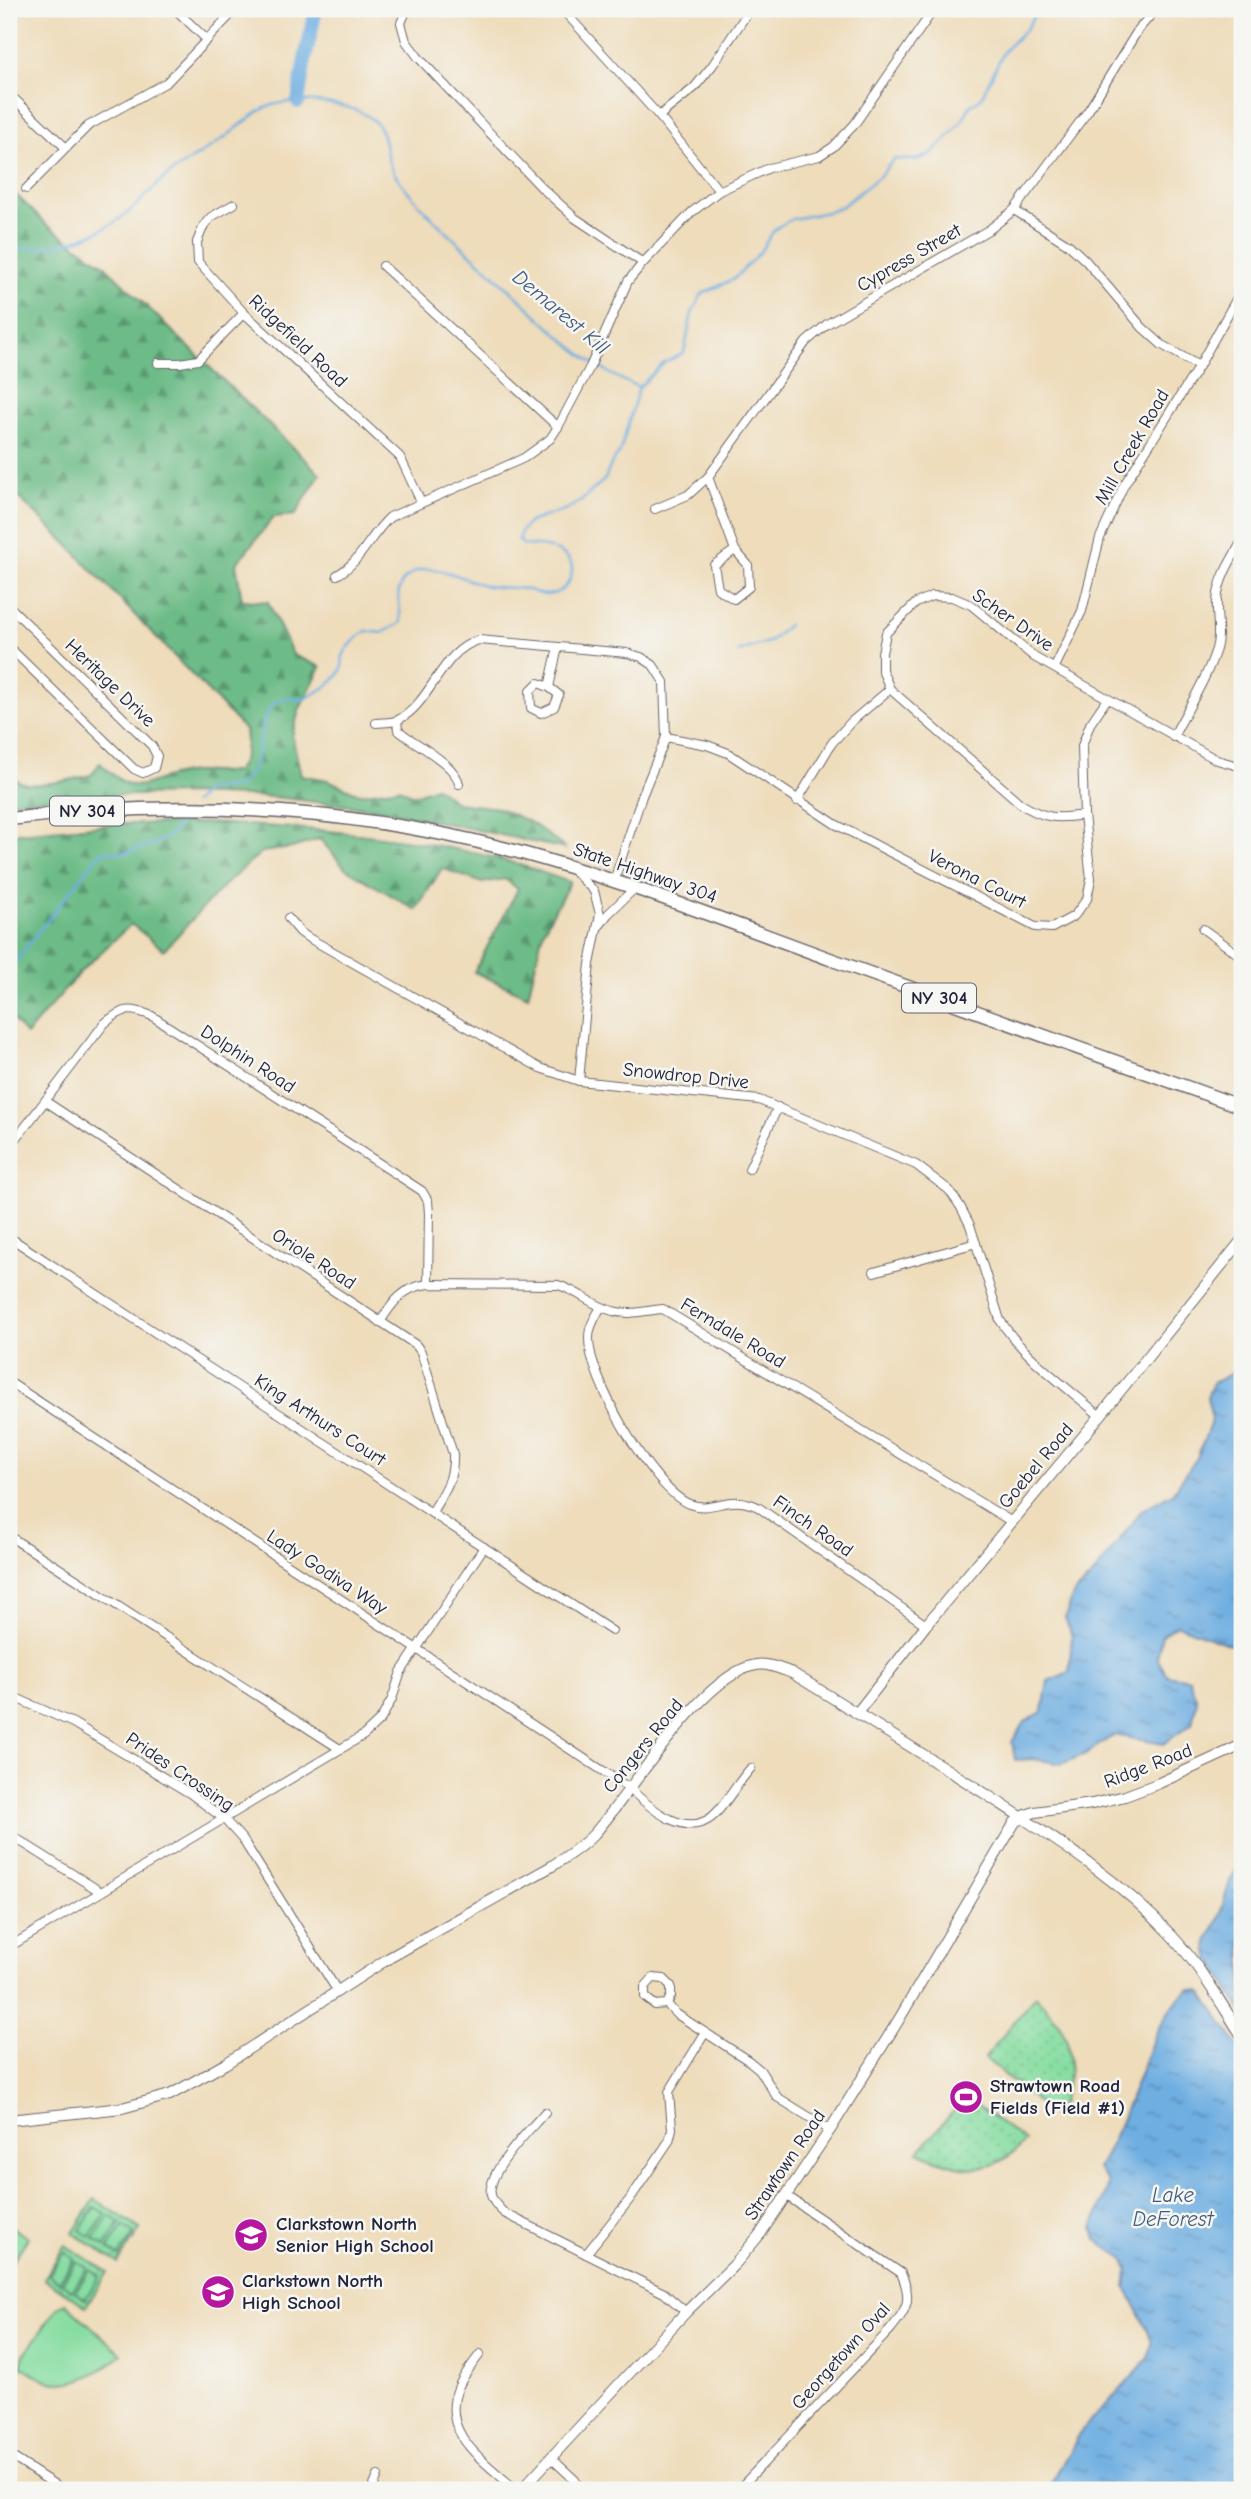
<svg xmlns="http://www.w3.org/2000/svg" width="1251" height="2499" viewBox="0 0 1251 2499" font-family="'Comic Neue',sans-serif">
	<defs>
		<pattern id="green-dots" width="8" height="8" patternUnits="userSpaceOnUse" patternTransform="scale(1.75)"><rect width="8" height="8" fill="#87dda1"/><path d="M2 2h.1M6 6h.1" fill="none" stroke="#74bd8c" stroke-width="1.8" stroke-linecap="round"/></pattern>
		<pattern id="forest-firs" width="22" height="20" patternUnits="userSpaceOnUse" patternTransform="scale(1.75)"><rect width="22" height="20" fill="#6dbc87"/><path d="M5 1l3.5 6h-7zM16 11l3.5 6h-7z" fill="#599870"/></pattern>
		<pattern id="water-ripples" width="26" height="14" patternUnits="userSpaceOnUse" patternTransform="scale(1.75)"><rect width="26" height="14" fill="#6eaee1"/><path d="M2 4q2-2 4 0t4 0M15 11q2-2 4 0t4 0" fill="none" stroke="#5a8db8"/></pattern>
	</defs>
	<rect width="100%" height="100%" fill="#f6f6f2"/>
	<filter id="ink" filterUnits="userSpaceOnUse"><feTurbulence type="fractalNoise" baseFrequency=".0143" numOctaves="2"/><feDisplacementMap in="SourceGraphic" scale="14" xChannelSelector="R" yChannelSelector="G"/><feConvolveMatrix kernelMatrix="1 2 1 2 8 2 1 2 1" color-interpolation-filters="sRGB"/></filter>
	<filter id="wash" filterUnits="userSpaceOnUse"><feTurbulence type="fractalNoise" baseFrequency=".00686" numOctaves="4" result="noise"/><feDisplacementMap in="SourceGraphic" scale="28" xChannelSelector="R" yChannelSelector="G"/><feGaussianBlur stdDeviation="1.57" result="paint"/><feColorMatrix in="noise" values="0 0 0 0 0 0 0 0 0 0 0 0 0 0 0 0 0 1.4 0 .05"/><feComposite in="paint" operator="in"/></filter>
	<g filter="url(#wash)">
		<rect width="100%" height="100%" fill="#eedcba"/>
		<g fill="url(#green-dots)" stroke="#54806e" stroke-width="2">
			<path d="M 1035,1996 C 1065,2024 1078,2051 1065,2091 C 1062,2100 1060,2109 1055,2117 L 985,2058 Z"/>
			<path d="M 966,2097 L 1025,2141 C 992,2179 959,2171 918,2152 Z"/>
			<path d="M 95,2199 L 140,2229 L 118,2263 L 73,2233 Z"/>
			<path d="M 65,2245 L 108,2272 L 86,2306 L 44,2279 Z"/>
		</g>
		<g fill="url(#forest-firs)" stroke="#486f61" stroke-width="2">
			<path d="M 9,188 L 47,225 L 103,264 L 320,474 L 295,515 L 274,517 L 236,564 L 242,600 L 268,602 L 293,655 L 321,667 L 299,710 L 292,736 L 301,775 L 328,780 L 359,794 L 399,788 L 414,795 L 436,787 L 457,803 L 498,808 L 532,823 L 566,849 L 384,810 L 274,797 L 189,794 L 78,796 L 9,802 L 9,770 C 12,775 14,780 20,782 C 34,789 75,779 91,775 L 100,763 C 140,803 142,779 186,773 C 202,770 220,773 236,772 C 246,759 247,746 245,730 L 66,543 L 9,488 Z"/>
			<path d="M 204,823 C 304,827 406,835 503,860 C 526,866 548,875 570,882 L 543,931 L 528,996 L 474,972 L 518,889 L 505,879 L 482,883 L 442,868 L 416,910 L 345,868 L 320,839 L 292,848 L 262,852 L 224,885 L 164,950 L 131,924 L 81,971 L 26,1035 L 9,1015 L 9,834 L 116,824 Z"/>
		</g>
		<g fill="#87dda1" stroke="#54806e" stroke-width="2">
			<path d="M 95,2207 L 106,2214 L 90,2237 L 80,2230 Z"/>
			<path d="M 109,2216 L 120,2223 L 105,2246 L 94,2239 Z"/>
			<path d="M 9,2225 L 28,2238 L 9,2266 Z"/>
			<path d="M 123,2226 L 134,2233 L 119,2256 L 108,2248 Z"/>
			<path d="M 64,2252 L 74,2259 L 59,2282 L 49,2275 Z"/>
			<path d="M 76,2261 L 87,2268 L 72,2291 L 62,2283 Z"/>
			<path d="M 90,2269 L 100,2276 L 85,2299 L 75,2292 Z"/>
			<path d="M 65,2303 L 122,2354 C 103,2370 77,2387 51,2382 C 41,2380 30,2371 21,2366 L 24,2355 L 58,2307 Z"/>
		</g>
		<g fill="url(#water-ripples)" stroke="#48688e" stroke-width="2">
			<path d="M 1242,1368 L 1242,1643 L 1233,1646 L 1177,1625 L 1162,1635 L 1157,1658 L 1167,1675 L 1189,1679 L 1197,1700 L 1192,1724 L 1163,1744 L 1114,1735 L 1085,1754 L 1062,1764 L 1035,1759 L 1015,1760 L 1012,1742 L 1025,1722 L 1043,1711 L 1048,1681 L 1069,1672 L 1072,1636 L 1065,1618 L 1073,1595 L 1094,1574 L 1142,1510 L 1172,1493 L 1197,1458 L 1212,1419 L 1207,1397 L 1213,1383 Z"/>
			<path d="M 1242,1861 L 1242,2011 L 1209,1957 L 1207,1942 L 1218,1921 L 1230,1881 Z"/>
			<path d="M 1190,1989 L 1200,1991 L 1203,1994 L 1242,2052 L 1242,2490 L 1047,2490 L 1082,2430 L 1149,2358 L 1152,2343 L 1146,2326 L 1126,2288 L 1128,2270 L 1123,2258 L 1096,2240 L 1093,2228 L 1108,2184 L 1098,2168 C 1111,2145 1121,2122 1130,2098 C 1146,2061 1156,2015 1190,1989 Z"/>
		</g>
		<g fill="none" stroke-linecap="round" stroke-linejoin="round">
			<g stroke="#6eaee1" stroke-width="2.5">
				<path d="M 9,248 C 50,251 100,238 132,209 C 145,197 156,184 171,173 C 189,160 210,149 228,135 C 245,123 261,105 282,103 C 307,99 353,103 373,120 C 390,135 382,156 394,173 C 421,212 459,243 494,275 C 536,313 585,368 639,387"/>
				<path d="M 639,387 L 664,363 L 684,353 L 692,313 L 702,294 L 734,279 L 760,252 L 772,233 L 779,226 L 793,219 L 827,212 L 841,207 L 881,175 L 894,159 L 916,160 L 929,155 L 942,144 L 962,121 L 970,106 L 981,98 L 1004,51 L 1027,28 L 1038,9"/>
				<path d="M 738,652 L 771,641 L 788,625"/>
				<path d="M 194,803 L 208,789 L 239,786 C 246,778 252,773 255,763 C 265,735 257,688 302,700 C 316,693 336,684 342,668 C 343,664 342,660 343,656 C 347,646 358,637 366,631 L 382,633 L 401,623 C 401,604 391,588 410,575 C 432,559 465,581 487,586 C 499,588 512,587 524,589 C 536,591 543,598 555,593 C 562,591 567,586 570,579 C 581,551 544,545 524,545 L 519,540 L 521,532 L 529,522 L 567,509 L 581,501 L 605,479 L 611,464 L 620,452 L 639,387"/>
				<path d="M 9,970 L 99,854 L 110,851 L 125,853 L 156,843 L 169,836 L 188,812"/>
			</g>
			<path stroke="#6eaee1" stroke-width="14" d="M 298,102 L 305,59 L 316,9"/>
		</g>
	</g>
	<g filter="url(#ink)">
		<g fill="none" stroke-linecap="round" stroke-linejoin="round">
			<g stroke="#696367" stroke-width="10">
				<g id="minor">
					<path d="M 175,9 L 207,40"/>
					<path d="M 407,9 L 401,23 L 406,41 L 418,57 L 541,187 L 575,218 L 643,263"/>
					<path d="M 562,9 L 659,116 L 719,191"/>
					<path d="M 9,94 L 66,148"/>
					<path d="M 659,116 L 694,88 L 712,66 L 750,9"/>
					<path d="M 26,189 L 88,126 L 167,82 L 236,9"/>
					<path d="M 234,204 L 211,217 L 204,225 L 197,242 L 198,262 L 244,313 L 400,457 L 421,502"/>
					<path d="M 1014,210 L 1069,245 L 1086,261 L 1142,327 L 1162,345 L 1199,366"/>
					<path d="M 1242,235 L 1242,250"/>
					<path d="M 383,266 L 558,427"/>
					<path d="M 158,363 L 180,363 L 198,360 L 244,313"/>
					<path d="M 708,477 L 735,550 L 748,565 L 749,587 L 734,599 L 718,589 L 714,565 L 735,550"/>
					<path d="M 655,509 L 688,495 L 708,477 L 806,342 L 827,324 L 990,229 L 1014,210 L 1088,111 L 1138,30 L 1156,9"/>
					<path d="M 337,575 C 361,562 370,535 390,517 L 524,458 L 550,439 L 558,427 L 590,367 L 628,281 L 643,263 L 692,212 L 719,191 L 769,168 L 819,156 L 833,147 L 854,125 L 934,9"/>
					<path d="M 9,606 L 152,746 L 157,756 L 154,768 L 143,773 L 134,769 L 9,647"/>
					<path d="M 1055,667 L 1082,611 L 1100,538 L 1124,485 L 1199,366 L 1242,289"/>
					<path d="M 549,687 L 538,683 L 530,691 L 531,708 L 541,713 L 554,707 L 559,695 L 549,687 L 558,647"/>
					<path d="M 397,721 L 398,730 C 414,744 456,764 459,784"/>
					<path d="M 376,723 C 383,722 392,723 398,720 C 432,703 440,651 479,640 L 627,653 L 641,657 L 653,665 L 664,682 L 666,737 L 642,796 L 614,881"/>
					<path d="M 666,737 L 707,745 L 728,753 L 835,824 L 1035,927 L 1052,928 L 1074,916 L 1087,899 L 1091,879 L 1084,815 L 1082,746 L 1090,724 L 1107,699"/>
					<path d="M 1173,737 C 1188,708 1206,680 1216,649 C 1221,633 1216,617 1217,601 C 1219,578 1231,560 1242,541"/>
					<path d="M 797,801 L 832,743 L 851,722 L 890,689"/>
					<path d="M 1084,815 C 1057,819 1045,819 1021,804 L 890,689 L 882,670 L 882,653 L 886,633 L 916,603 L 932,596 L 952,597 L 971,605 L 1034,657 L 1217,760 L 1242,767"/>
					<path d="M 574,871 L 594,891 L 600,914 L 590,964 L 579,1081"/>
					<path d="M 288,918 L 300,932 L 307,937 L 540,1068 L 579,1081 L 759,1100 L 916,1165 L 949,1190 L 960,1206 L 970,1225 L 1000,1320 C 1025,1359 1066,1386 1100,1416"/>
					<path d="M 600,925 L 608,914 L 635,888"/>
					<path d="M 1203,929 L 1242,957"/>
					<path d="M 45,1101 L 416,1345 L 421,1352 L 453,1454 C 454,1479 445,1491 432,1512"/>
					<path d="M 9,1148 L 104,1024 C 122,1008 130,1007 152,1016 L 422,1191 L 428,1201 L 429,1213 L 428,1284"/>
					<path d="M 749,1169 L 778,1107"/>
					<path d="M 9,1237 L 612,1631"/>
					<path d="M 874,1272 L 976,1243"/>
					<path d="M 601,1307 C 596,1316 589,1326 589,1337 C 587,1376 652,1489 689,1504 C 713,1513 728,1493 758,1507 L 926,1625"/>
					<path d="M 380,1322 C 393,1302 403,1287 428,1284 L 558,1285 C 578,1291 593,1306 613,1311 C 629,1316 647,1310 663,1309 L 1012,1522"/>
					<path d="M 9,1382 L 629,1788 C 650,1808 690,1844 718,1811 C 730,1797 739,1781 751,1768"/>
					<path d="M 9,1536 L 340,1749"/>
					<path d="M 9,1695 L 73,1723 L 191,1794 L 224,1819 L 243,1840 L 338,1992"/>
					<path d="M 9,1834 L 101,1892"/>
					<path d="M 9,1947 L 364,1735 L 381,1719 L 392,1699 L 401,1672 L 484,1547"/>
					<path d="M 667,2004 L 655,2005 L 645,1997 L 645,1987 L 653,1978 L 664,1979 L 671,1986 L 671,1996 L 667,2004 L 675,2013 L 749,2061 L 760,2070 L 777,2097 L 830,2130"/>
					<path d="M 545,2112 C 530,2130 486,2172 491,2195 C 493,2203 499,2208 504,2213 L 664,2293 L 686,2312"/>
					<path d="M 586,2254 L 630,2199 L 669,2141 L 672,2129 L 669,2092 L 705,2033"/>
					<path d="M 480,2354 C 473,2364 464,2374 459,2386 C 437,2433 486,2462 516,2490"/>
					<path d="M 9,2455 L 63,2490"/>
					<path d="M 551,2458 L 575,2480 L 580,2490"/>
					<path d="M 372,2490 L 378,2476"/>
					<path d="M 738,2490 L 890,2330 C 907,2309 913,2300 901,2273 L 787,2196"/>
				</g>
			</g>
			<g stroke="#696367" stroke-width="12">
				<g id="tertiary">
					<path d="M 857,1713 L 926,1625 L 1100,1416 L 1242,1240"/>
					<path d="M 9,2120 L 122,2108 L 170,2095 L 225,2064 L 389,1958 L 552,1866 C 567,1856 582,1847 594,1834 C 631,1793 702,1674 756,1665 C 768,1663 781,1669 792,1673 C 860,1715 928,1757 995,1800 C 1058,1841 1121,1881 1172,1936 C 1200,1966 1220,2002 1242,2036"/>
					<path d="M 521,2490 L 686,2312 L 736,2263 L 761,2233 L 830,2130 L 898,2021 L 1015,1822 L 1026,1815 L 1035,1812 L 1092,1804 L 1125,1796 L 1157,1784 L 1242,1745"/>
				</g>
			</g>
			<g stroke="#696367" stroke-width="15">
				<path id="primary" d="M 9,819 C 175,799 345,807 507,849 C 617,878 723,920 830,959 C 968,1008 1105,1058 1242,1107"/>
			</g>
			<use href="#minor" stroke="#fff" stroke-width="8"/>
			<use href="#tertiary" stroke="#fff" stroke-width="10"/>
			<use href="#primary" stroke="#fff" stroke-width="12"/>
		</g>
	</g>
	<defs>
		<g id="stadium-disc" transform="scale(1.75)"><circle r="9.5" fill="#b5179e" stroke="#f6f6f2"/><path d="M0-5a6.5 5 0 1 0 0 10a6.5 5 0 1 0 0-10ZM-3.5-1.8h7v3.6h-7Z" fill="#fff"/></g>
		<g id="school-disc" transform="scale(1.75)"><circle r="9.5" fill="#b5179e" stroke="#f6f6f2"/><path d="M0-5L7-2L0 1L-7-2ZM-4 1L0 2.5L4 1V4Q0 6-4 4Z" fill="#fff"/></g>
	</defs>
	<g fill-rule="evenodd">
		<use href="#stadium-disc" x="966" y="2097"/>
		<use href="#school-disc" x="251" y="2235"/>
		<use href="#school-disc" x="218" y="2292"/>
	</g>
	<g text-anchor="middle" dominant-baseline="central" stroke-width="5" stroke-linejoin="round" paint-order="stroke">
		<g fill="#f6f6f2" stroke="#626272" stroke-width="2">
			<rect x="50" y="796.5" width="74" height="29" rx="5"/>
			<rect x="902" y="983.5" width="74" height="29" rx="5"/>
		</g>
		<g font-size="18" font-weight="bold" fill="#22223b">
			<text x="87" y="811">NY 304</text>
			<text x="939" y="998">NY 304</text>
		</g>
		<g font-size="19" fill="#22223b" stroke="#f6f6f2">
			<text transform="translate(909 258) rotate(-30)">Cypress Street</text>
			<text transform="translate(298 341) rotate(43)">Ridgefield Road</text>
			<text transform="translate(1132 447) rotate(-60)">Mill Creek Road</text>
			<text transform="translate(1013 620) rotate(35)">Scher Drive</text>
			<text transform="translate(110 683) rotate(44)">Heritage Drive</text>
			<text transform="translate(645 873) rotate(19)">State Highway 304</text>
			<text transform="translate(977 879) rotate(27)">Verona Court</text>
			<text transform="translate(248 1059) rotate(33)">Dolphin Road</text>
			<text transform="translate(686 1076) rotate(6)">Snowdrop Drive</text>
			<text transform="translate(314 1259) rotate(33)">Oriole Road</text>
			<text transform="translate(733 1333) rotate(31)">Ferndale Road</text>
			<text transform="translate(320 1420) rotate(33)">King Arthurs Court</text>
			<text transform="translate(1036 1466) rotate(-50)">Goebel Road</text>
			<text transform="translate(813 1526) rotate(35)">Finch Road</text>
			<text transform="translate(327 1572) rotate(33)">Lady Godiva Way</text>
			<text transform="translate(643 1746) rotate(-51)">Congers Road</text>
			<text transform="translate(1148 1766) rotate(-21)">Ridge Road</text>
			<text transform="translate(180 1772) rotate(34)">Prides Crossing</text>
			<text transform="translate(785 2165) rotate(-56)">Strawtown Road</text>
			<text transform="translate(841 2356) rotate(-48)">Georgetown Oval</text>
		</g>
		<g font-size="19" font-weight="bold" fill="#22223b" stroke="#f6f6f2" text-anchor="start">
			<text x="990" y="2086">Strawtown Road<tspan x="990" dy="22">Fields (Field #1)</tspan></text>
			<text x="276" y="2224">Clarkstown North<tspan x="276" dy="22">Senior High School</tspan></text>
			<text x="242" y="2281">Clarkstown North<tspan x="242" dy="22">High School</tspan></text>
		</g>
		<g font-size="21" font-style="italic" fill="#405a7d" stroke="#f6f6f2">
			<text transform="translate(561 312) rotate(40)">Demarest Kill</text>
			<text x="1173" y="2195">Lake<tspan x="1173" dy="24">DeForest</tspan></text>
		</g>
	</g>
	<rect width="1251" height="2499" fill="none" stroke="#f6f6f2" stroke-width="35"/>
</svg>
